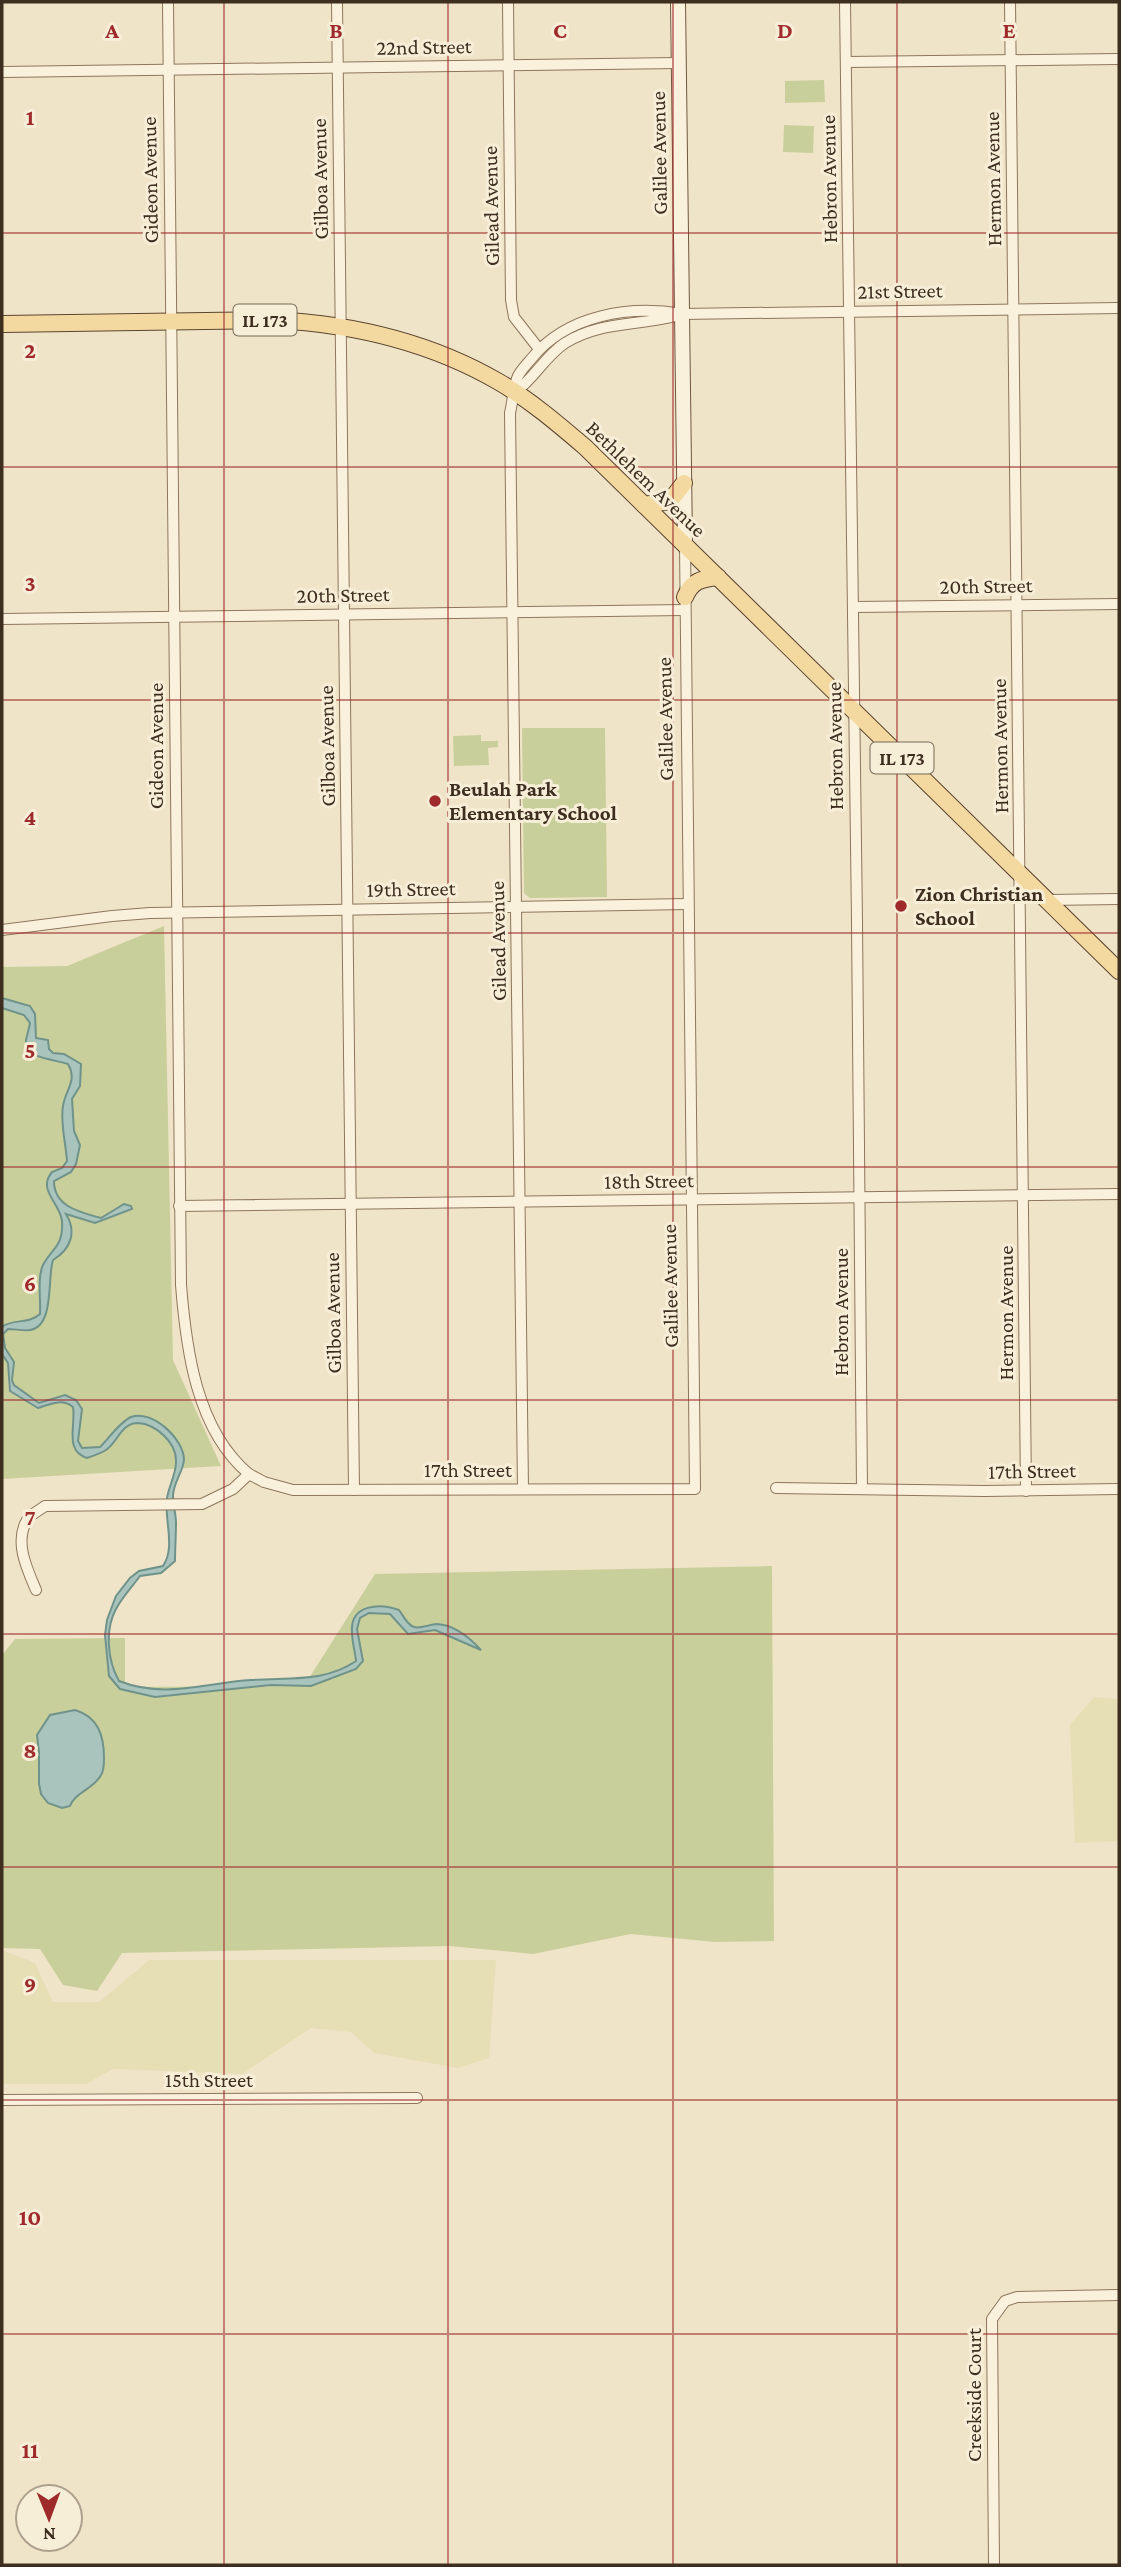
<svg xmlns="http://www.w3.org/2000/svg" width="1121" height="2567" viewBox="0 0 1121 2567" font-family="'Crimson Pro',serif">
	<rect width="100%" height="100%" fill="#f0e4c8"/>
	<g fill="#e6deb5">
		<path d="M 1094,1697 L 1119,1699 L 1119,1841 L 1075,1843 L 1070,1725 Z"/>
		<path d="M 2,1950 L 35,1963 L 53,2002 L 99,2002 L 149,1960 L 496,1960 L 489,2058 L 458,2068 L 374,2053 L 351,2032 L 311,2028 L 242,2074 L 113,2069 L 86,2084 L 2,2084 Z"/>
	</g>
	<g fill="#c9cf9b">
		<path d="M 824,80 L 825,102 L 785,103 L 785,81 Z"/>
		<path d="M 784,125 L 814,126 L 813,153 L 783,152 Z"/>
		<path d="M 522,728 L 605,728 L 607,897 L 530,898 L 524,893 Z"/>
		<path d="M 481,735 L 481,741 L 498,741 L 498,747 L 488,748 L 489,765 L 454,766 L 453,736 Z"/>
		<path d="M 164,926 L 173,1360 L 221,1466 L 2,1479 L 2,967 L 67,966 Z"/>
		<path d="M 772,1566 L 774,1941 L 715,1942 L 631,1934 L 533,1954 L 450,1946 L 122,1953 L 97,1991 L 63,1985 L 40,1949 L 2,1948 L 2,1655 L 15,1639 L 125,1638 L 125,1687 L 304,1686 L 375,1574 Z"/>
	</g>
	<g fill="#a9c4bc" stroke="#6f938a" stroke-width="2">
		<path d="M 2,998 L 30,1006 L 35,1014 L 36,1038 L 48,1040 L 49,1049 L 53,1053 L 64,1054 L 81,1064 L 80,1086 L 72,1099 L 74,1131 L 80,1145 L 76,1164 L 71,1172 L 54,1181 C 54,1207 80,1212 101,1218 L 124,1204 L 131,1206 L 132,1209 L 95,1223 L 66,1214 C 77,1232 71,1249 53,1260 C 47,1278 55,1326 30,1330 C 23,1331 15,1329 8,1329 L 3,1334 L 5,1348 L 14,1362 L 12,1380 L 14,1385 L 39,1403 L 65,1395 L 76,1400 L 82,1409 L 78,1441 L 82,1448 L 100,1447 C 109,1438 120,1422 131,1417 C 152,1409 184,1439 184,1460 C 183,1472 173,1483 173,1496 C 173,1505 176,1514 176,1523 C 176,1535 175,1548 175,1561 L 161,1573 L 140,1576 C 132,1587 122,1597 116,1609 C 105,1629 107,1660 119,1681 C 165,1699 204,1683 251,1680 C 288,1677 324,1683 356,1661 C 355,1651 352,1642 352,1632 C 350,1604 380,1603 399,1610 C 403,1615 407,1625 414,1627 C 421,1629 430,1624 437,1624 C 455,1625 470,1638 481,1650 L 435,1630 L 408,1634 L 390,1614 L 369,1613 L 360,1618 L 357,1629 L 363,1661 L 356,1669 L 311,1686 L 271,1685 L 155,1697 L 120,1689 L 109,1676 L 105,1635 L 107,1620 L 116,1596 L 130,1578 L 139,1571 L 163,1566 C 176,1547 164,1520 167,1498 C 169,1486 176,1474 176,1462 C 177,1443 156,1424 138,1423 C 121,1423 118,1442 106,1450 C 101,1453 93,1456 87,1458 C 64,1451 76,1425 73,1407 C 62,1398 50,1404 38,1408 L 10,1391 L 8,1363 L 2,1354 L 2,1327 C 13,1318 28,1325 40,1314 C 41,1300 37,1278 43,1265 C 52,1248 64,1246 62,1221 C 60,1203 37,1190 52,1172 L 62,1168 L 67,1161 C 66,1144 60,1123 63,1106 C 65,1090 78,1081 68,1064 C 55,1059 25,1060 26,1040 C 27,1035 29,1029 30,1023 L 24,1015 L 2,1008 Z"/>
		<path d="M 75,1710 C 98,1717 104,1735 104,1758 C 104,1763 104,1771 101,1775 C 94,1789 75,1792 70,1806 L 62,1808 L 48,1803 L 41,1794 L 39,1784 L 39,1752 L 37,1735 L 50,1715 Z"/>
	</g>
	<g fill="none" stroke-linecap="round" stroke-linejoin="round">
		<g stroke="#8d765c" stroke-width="12">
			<g id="street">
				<path d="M 168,2 L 181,1285 C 186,1348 196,1430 249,1474"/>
				<path d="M 337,2 L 354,1490"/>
				<path d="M 508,2 L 511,300 L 514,317 L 539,349"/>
				<path d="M 845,2 L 857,921 L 862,1489"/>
				<path d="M 1010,2 L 1026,1491"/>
				<path d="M 846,62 L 1119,59"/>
				<path d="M 2,72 L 678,63"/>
				<path d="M 515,392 C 534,379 545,356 565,343 C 601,321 637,326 676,316"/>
				<path d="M 853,607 L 1119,604"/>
				<path d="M 2,619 L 685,610"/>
				<path d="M 1047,900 L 1119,899"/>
				<path d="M 2,930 L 112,916 L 150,913 L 688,904"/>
				<path d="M 179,1206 L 1119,1194"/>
				<path d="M 776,1488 L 985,1491 L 1119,1489"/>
				<path d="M 523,1489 L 510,413 C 513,401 513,387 518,376 C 521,370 527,364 532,358 C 567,315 629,305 682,314 L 1119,308"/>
				<path d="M 36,1590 C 27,1569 14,1542 27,1520 C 31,1514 40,1510 45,1506 L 202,1504 L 233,1489 L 249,1474 L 264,1482 L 293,1490 L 695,1489 L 685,545"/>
				<path d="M 2,2100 L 417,2098"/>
				<path d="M 994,2565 L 992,2319 L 1005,2301 L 1017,2297 L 1119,2295"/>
			</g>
		</g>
		<g stroke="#6f573f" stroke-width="16">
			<path id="secondary" d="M 678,2 L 685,545"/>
		</g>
		<g stroke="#5b4430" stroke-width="18">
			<g id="primary">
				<path d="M 2,324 L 274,320 C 353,324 430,342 499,382 C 530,400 558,424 585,447 L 1119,971"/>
				<path d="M 644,505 L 670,501 L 684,483"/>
				<path d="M 685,597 C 692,581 700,579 718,577"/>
			</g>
		</g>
		<use href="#street" stroke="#faf1dc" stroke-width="10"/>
		<use href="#secondary" stroke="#faf1dc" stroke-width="14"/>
		<use href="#primary" stroke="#f3d9a0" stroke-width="16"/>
	</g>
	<path fill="none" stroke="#9e2a2b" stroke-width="2" stroke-opacity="0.55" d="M 224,2 L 224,2565M 448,2 L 448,2565M 673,2 L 673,2565M 897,2 L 897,2565M 2,233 L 1119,233M 2,467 L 1119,467M 2,700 L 1119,700M 2,933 L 1119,933M 2,1167 L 1119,1167M 2,1400 L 1119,1400M 2,1634 L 1119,1634M 2,1867 L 1119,1867M 2,2100 L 1119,2100M 2,2334 L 1119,2334"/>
	<g fill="#9e2a2b" stroke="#f7eed8" stroke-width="2.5">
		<circle cx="435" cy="801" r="7"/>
		<circle cx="901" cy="906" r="7"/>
	</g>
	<g text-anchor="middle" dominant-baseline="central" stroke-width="6" stroke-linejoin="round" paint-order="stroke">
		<g fill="#f7eed8" stroke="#756857" stroke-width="2">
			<rect x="233.5" y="304.5" width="63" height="31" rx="5"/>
			<rect x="870.5" y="742.5" width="63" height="31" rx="5"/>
		</g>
		<g font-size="19" font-weight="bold" fill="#3d2e20">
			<text x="265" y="320">IL 173</text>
			<text x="902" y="758">IL 173</text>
		</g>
		<g font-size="21" fill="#3d2e20" stroke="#f7eed8">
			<text transform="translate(424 47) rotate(-1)">22nd Street</text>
			<text transform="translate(659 153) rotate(-91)">Galilee Avenue</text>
			<text transform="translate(320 179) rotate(-91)">Gilboa Avenue</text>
			<text transform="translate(829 179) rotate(-91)">Hebron Avenue</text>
			<text transform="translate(993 179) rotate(-91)">Hermon Avenue</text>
			<text transform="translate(150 180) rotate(-91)">Gideon Avenue</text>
			<text transform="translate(491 206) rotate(-91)">Gilead Avenue</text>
			<text transform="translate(900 291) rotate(-1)">21st Street</text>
			<text transform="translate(646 479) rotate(44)">Bethlehem Avenue</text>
			<text transform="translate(986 586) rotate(-1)">20th Street</text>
			<text transform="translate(343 595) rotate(-1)">20th Street</text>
			<text transform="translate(665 719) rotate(-91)">Galilee Avenue</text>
			<text transform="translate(156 746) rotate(-90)">Gideon Avenue</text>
			<text transform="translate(327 746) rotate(-91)">Gilboa Avenue</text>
			<text transform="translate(835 746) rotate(-91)">Hebron Avenue</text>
			<text transform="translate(1000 746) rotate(-91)">Hermon Avenue</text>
			<text transform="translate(411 889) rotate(-1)">19th Street</text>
			<text transform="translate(498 941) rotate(-91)">Gilead Avenue</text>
			<text transform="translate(649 1181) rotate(-1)">18th Street</text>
			<text transform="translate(670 1286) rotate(-91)">Galilee Avenue</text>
			<text transform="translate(841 1312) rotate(-90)">Hebron Avenue</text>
			<text transform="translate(333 1313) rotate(-91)">Gilboa Avenue</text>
			<text transform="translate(1006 1313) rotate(-90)">Hermon Avenue</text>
			<text x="468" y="1470">17th Street</text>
			<text transform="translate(1032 1471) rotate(-1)">17th Street</text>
			<text x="209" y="2080">15th Street</text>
			<text transform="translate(974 2395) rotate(-90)">Creekside Court</text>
		</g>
		<g font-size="21" font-weight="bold" fill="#3d2e20" stroke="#f7eed8" text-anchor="start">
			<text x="449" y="789">Beulah Park<tspan x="449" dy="24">Elementary School</tspan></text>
			<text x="915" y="894">Zion Christian<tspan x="915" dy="24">School</tspan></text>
		</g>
	</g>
	<g font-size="23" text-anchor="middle" font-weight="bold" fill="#9e2a2b" stroke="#f7eed8" stroke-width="6" stroke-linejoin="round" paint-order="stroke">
		<text x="112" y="38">A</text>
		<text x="336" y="38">B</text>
		<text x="560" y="38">C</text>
		<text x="785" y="38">D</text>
		<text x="1009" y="38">E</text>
		<text x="30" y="125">1</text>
		<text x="30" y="358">2</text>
		<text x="30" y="591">3</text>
		<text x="30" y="825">4</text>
		<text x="30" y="1058">5</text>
		<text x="30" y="1291">6</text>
		<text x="30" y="1525">7</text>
		<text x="30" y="1758">8</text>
		<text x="30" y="1992">9</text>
		<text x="30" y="2225">10</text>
		<text x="30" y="2458">11</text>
	</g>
	<rect width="1121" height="2567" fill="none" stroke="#3d2e20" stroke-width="7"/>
	<g transform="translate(49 2518) rotate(179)"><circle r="33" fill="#f7eed8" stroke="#ada18e" stroke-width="2"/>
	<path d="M0-5L12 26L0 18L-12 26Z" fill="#9e2a2b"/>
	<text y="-10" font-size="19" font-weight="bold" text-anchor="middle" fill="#3d2e20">N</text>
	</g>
</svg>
